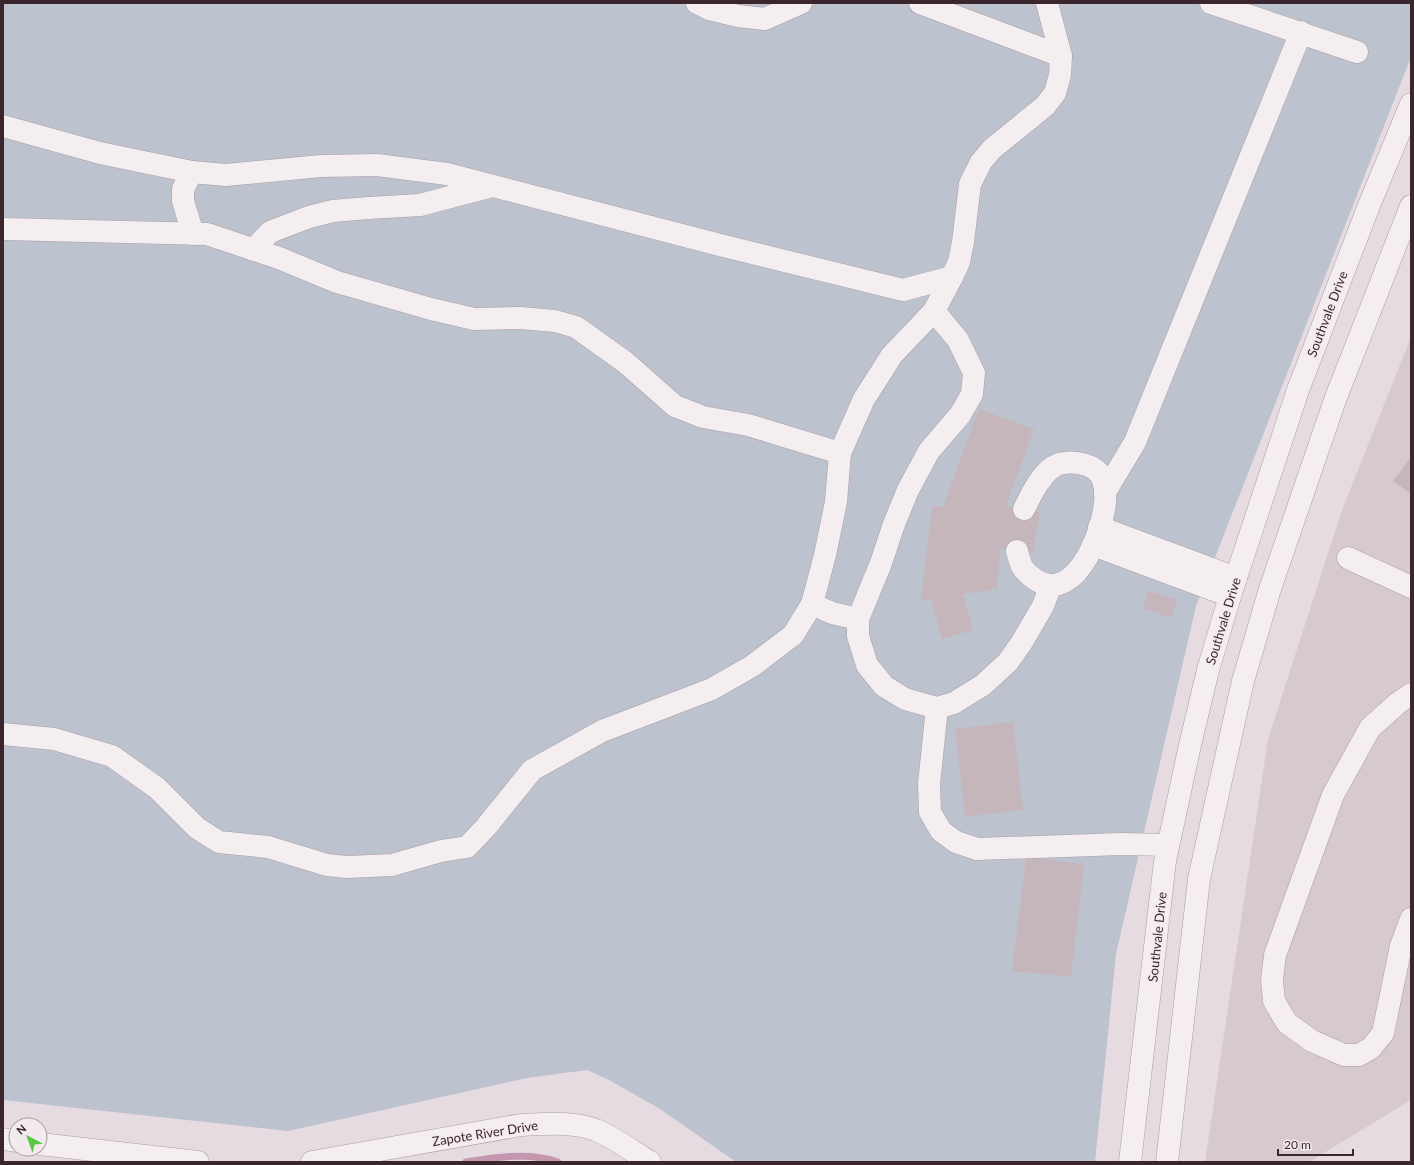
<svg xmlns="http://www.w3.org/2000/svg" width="1414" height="1165" viewBox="0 0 1414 1165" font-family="Lato,sans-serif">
	<rect width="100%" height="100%" fill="#e5dbe0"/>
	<path fill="#d7cacf" d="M 1411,337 L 1411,1100 L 1309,1162 L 1205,1162 L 1268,739 L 1342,510 Z"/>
	<path fill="#bdc2cf" d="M 3,3 L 1411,3 L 1411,57 L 1196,606 L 1116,954 L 1095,1162 L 736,1162 L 660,1109 L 609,1080 L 587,1070 L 527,1078 L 288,1131 L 3,1100 Z"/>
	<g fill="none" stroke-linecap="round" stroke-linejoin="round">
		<path stroke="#c597ae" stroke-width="7" d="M 466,1162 C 496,1157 529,1152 558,1162"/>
	</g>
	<g fill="#c5b6bc">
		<path d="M 979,409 L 1034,429 L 1006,506 L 1040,512 L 1033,553 L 1000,548 L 997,589 L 963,594 L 973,630 L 942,639 L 931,599 L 921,600 L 932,506 L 943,507 Z"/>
		<path d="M 1411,457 L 1411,494 L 1393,481 Z"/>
		<path d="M 1149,591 L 1177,600 L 1171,618 L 1143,608 Z"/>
		<path d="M 1013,722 L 1023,810 L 965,817 L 955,729 Z"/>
		<path d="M 1026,857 L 1084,864 L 1071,977 L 1012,971 Z"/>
	</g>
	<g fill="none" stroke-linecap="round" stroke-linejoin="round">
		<path stroke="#c3b7bc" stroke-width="22" stroke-dasharray="22 11" stroke-linecap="butt" d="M 1017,551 L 1020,529 L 1024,509"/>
		<g stroke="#ab9da3" stroke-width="23">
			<g id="minor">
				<path d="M 697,3 L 709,9 L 738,16 L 765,19 L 801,3"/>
				<path d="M 920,3 L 1061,56"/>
				<path d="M 1211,3 L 1357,52"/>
				<path d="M 3,126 L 100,153 L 192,172 L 226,175 L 321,166 L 377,165 L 447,174 L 720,245 L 903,290 L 952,277"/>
				<path d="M 192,172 L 183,189 L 183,201 L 193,234"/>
				<path d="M 3,229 L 207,234 L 279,258 L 337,282 L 431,309 L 474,319 L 520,318 L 555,321 L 576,327 L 625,362 L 675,406 L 703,417 L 748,425 L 840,453"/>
				<path d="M 253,250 L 270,232 L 309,217 L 333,211 L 368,208 L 420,205 L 492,186"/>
				<path d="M 934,311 L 958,340 L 974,373 L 972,394 L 960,415 L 929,451 L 908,490 L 894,524 L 881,563 L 858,619 L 858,636 L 867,665 L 884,686 L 905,699 L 937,708 L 954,703 L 983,685 L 1008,662 L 1022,642 L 1043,606 L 1051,585"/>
				<path d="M 1105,492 L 1135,442 L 1301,32"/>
				<path d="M 1099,527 L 1236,578"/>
				<path d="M 1093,545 L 1230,596"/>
				<path d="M 1017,551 C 1021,567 1022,570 1036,580 C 1078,607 1109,519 1105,490 C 1104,484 1103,477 1099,473 C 1089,462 1065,459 1053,467 C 1040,476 1031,495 1024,509"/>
				<path d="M 1348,558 L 1411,587"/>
				<path d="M 812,604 L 832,613 L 858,619"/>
				<path d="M 1411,694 L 1398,703 L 1370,728 L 1333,795 L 1275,955 L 1272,980 L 1274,1001 L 1287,1023 L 1312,1041 L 1344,1055 L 1359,1055 L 1371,1048 L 1383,1033 L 1401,946 L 1411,919"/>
				<path d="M 937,708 L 929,784 L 930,812 L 941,831 L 956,842 L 977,849 L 1121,844 L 1168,845"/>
				<path d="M 3,734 L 54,739 L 112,756 L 157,788 L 197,828 L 219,842 L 268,847 L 327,865 L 347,867 L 392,865 L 441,851 L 467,847 L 486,827 L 532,770 L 602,731 L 712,689 L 752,666 L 793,635 L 812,604 L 825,555 L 836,502 L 840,453 L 864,399 L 892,355 L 934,311 L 952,277 L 959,262 L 963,242 L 970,184 L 981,162 L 992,149 L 1045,106 L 1055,93 L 1060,75 L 1061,56 L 1047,3"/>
				<path d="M 3,1139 L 16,1141"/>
				<path d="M 40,1144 L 198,1162"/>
				<path d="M 312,1162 L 521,1125 C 545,1124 573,1121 596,1130 C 615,1138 632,1151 650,1162"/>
				<path d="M 1130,1162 L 1165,861 L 1190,745 L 1208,670 L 1230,596 L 1298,390 L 1368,208 L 1411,104"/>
				<path d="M 1167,1162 L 1199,879 L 1243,681 L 1270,589 L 1335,400 L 1411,206"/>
			</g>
		</g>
		<use href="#minor" stroke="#f4eef0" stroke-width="22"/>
	</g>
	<g text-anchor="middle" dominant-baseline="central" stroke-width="3" stroke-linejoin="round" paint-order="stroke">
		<g font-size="13" fill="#3b262e" stroke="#f3eaee">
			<text transform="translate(1327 314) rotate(-69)">Southvale Drive</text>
			<text transform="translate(1223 621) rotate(-73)">Southvale Drive</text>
			<text transform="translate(1157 937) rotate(-84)">Southvale Drive</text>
			<text transform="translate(485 1133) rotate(-9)">Zapote River Drive</text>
		</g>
	</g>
	<rect width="1414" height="1165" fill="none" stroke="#3b262e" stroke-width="8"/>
	<g transform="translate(28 1137) rotate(319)"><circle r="19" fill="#f3eaee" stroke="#a99ca1"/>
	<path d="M0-3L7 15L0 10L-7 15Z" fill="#59c942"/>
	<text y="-6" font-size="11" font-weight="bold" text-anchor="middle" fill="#3b262e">N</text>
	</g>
	<path d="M1278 1149v6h75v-6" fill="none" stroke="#3b262e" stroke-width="2"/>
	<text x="1284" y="1149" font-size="12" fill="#3b262e" stroke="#f3eaee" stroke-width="3" paint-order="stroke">20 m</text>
</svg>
